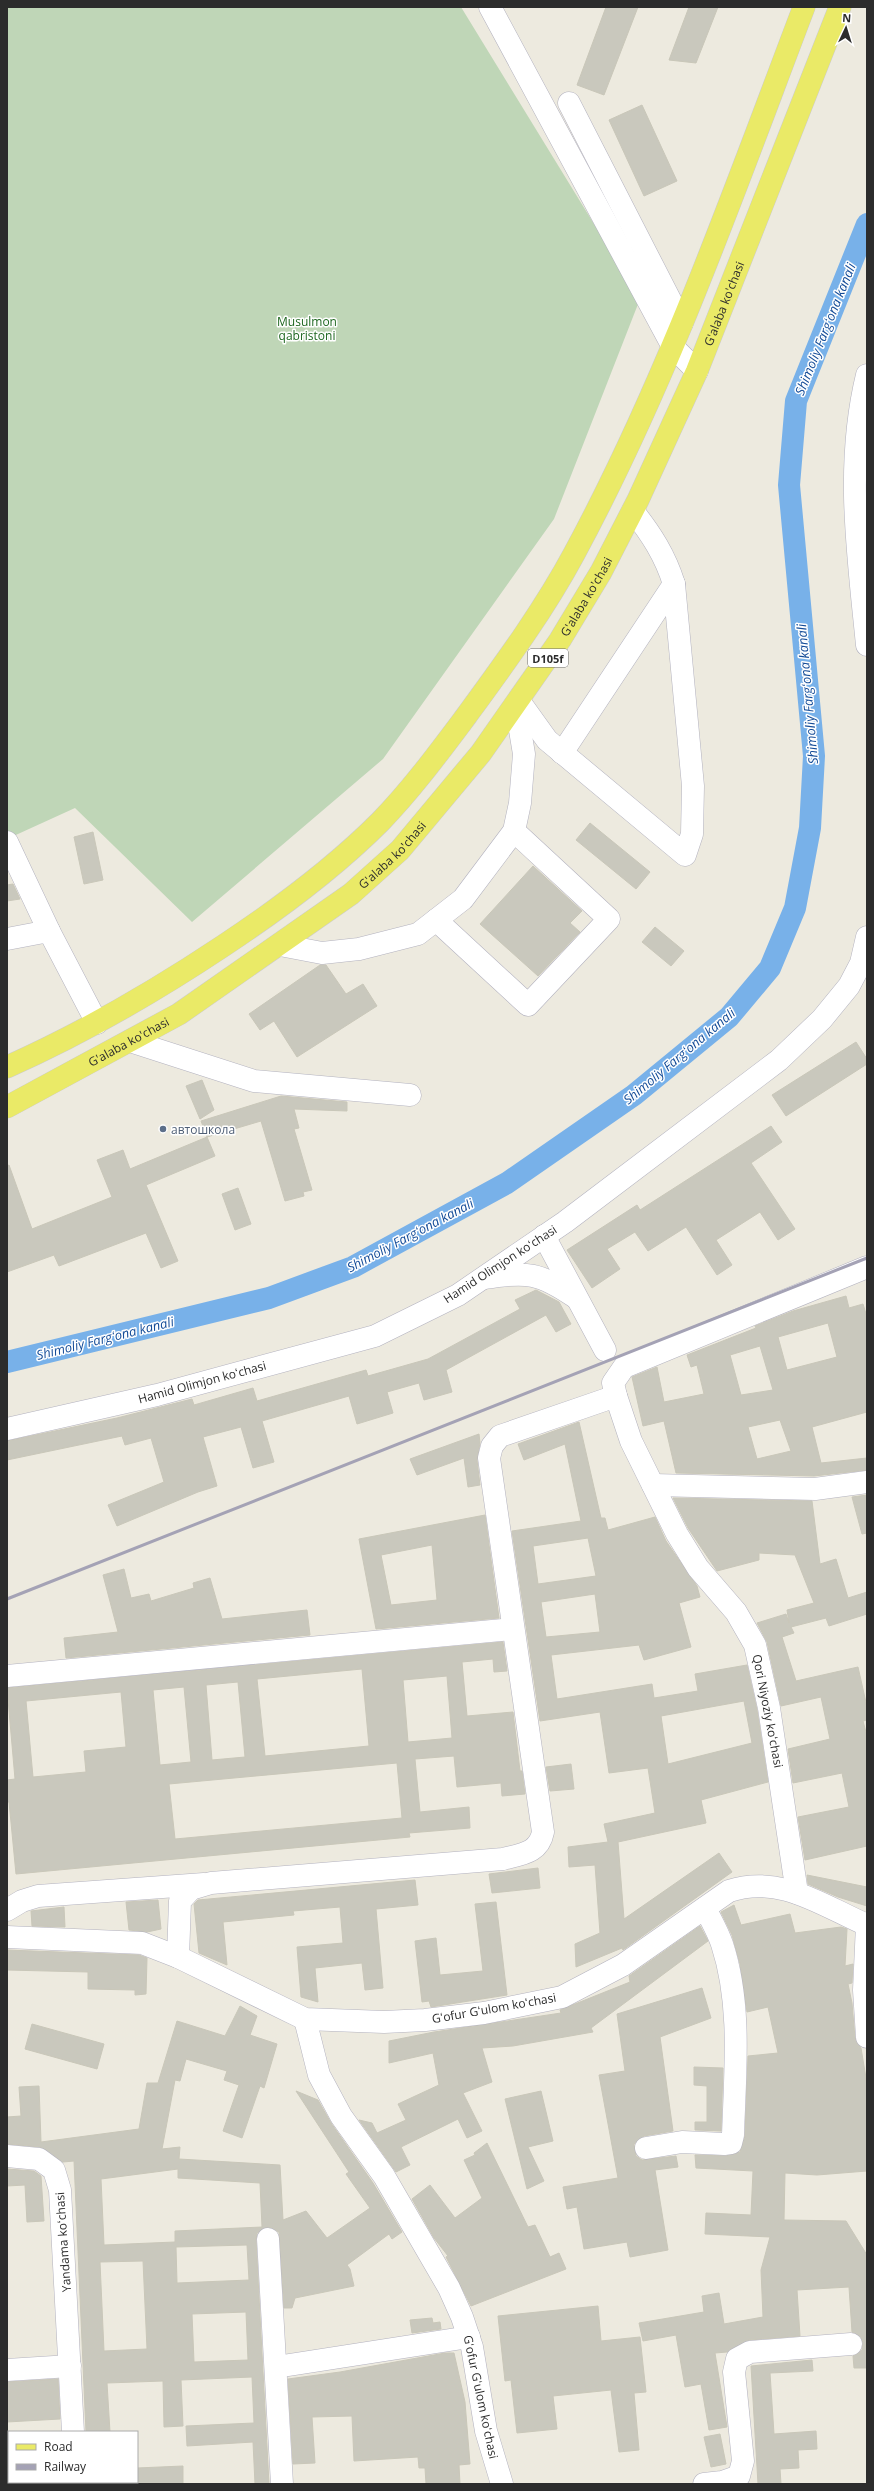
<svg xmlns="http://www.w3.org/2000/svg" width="874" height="2491" viewBox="0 0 874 2491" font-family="'Open Sans',sans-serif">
	<rect width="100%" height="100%" fill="#edeadf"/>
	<path fill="#bfd6b7" d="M 7,7 L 461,7 L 640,299 L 554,519 L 383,759 L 192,922 L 75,808 L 7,839 Z"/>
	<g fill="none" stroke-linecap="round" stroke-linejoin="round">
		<path stroke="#78b1e9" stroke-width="22" d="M 7,1362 L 269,1298 L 353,1267 L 507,1183 L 634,1095 L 729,1017 L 770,968 L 795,908 L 810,828 L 814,756 L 789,485 L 796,401 L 867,224"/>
	</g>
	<g fill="#c9c8bd" stroke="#c9c7b9" fill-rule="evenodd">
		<path d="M 606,7 L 638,7 L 604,95 L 577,85 Z"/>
		<path d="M 689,7 L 718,7 L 696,63 L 669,60 Z"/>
		<path d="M 642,105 L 677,181 L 644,196 L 609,120 Z"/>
		<path d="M 590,823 L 650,872 L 636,889 L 576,840 Z"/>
		<path d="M 93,832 L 103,880 L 84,884 L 74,837 Z"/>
		<path d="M 533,866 L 582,911 L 570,923 L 580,932 L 538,976 L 480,924 Z"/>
		<path d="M 13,884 L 20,899 L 7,901 L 7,885 Z"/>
		<path d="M 655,927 L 684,951 L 671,966 L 642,942 Z"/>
		<path d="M 320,965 L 326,965 L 346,994 L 363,984 L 377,1006 L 297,1057 L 274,1021 L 260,1030 L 249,1014 Z"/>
		<path d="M 856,1042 L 867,1059 L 867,1064 L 786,1116 L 772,1095 Z"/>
		<path d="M 202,1080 L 214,1110 L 200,1119 L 186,1086 Z"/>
		<path d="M 281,1096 L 347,1102 L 347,1111 L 294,1109 L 299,1128 L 294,1129 L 312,1190 L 303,1192 L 304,1196 L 285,1201 L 261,1121 L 207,1137 L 201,1121 Z"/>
		<path d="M 771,1126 L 782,1142 L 751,1163 L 795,1229 L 778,1240 L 760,1212 L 716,1240 L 732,1265 L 717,1275 L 686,1227 L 648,1251 L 635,1232 L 607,1249 L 620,1269 L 592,1288 L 567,1250 L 637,1205 L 640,1210 Z"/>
		<path d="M 207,1137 L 215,1156 L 146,1185 L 178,1261 L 161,1268 L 146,1233 L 59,1266 L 54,1255 L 7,1272 L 7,1166 L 9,1165 L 32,1229 L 112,1197 L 97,1160 L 123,1150 L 130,1169 Z"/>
		<path d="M 238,1188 L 251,1224 L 235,1230 L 222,1194 Z"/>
		<path d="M 536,1290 L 559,1302 L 571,1324 L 556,1332 L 546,1315 L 446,1370 L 452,1392 L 424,1400 L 419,1383 L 387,1392 L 393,1413 L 357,1424 L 349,1396 L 262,1421 L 274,1462 L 253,1468 L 241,1427 L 203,1437 L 217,1486 L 198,1492 L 117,1526 L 108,1505 L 164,1482 L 151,1438 L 125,1445 L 122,1436 L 7,1460 L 7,1441 L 117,1418 L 192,1399 L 194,1405 L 253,1388 L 257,1401 L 366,1370 L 368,1376 L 428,1359 L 520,1309 L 515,1300 Z"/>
		<path d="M 846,1296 L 849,1308 L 863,1304 L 867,1317 L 867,1412 L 812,1427 L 821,1463 L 867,1458 L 867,1470 L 814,1476 L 676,1473 L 664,1421 L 643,1426 L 632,1377 L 657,1367 L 664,1402 L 704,1394 L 697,1365 L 691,1367 L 687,1355 L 756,1328 L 755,1326 L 793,1311 ZM 828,1323 L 837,1357 L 787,1370 L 778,1337 ZM 760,1346 L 773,1390 L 741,1395 L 730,1355 ZM 780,1420 L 791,1451 L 757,1459 L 748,1427 Z"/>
		<path d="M 579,1422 L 601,1518 L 605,1518 L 608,1530 L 655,1517 L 666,1541 L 697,1586 L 700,1597 L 679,1603 L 691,1647 L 644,1660 L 639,1645 L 551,1655 L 557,1699 L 652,1684 L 654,1698 L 698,1691 L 695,1674 L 747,1665 L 757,1710 L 768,1782 L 701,1800 L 706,1823 L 618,1842 L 624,1919 L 719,1853 L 732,1872 L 623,1950 L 622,1948 L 576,1967 L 575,1944 L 600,1933 L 595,1865 L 569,1867 L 568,1847 L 608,1842 L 604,1824 L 655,1813 L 648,1768 L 609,1773 L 600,1712 L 540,1721 L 512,1531 L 581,1521 L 565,1444 L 524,1460 L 518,1444 ZM 588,1538 L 596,1576 L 538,1584 L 533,1546 ZM 595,1594 L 600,1632 L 546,1637 L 541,1602 ZM 744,1701 L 752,1743 L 668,1764 L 661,1716 Z"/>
		<path d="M 479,1434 L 480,1443 L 477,1460 L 480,1485 L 468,1487 L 464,1458 L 417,1475 L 410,1459 Z"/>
		<path d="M 867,1495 L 867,1533 L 862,1534 L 852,1497 Z"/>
		<path d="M 673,1498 L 812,1501 L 820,1564 L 836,1559 L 848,1598 L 867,1592 L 867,1614 L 829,1626 L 826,1618 L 791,1627 L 794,1633 L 782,1637 L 796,1681 L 858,1667 L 867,1707 L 867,1720 L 863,1721 L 867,1736 L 867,1846 L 805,1860 L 798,1817 L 849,1807 L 842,1773 L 793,1783 L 788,1749 L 830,1739 L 821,1697 L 781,1706 L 767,1642 L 757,1623 L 786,1614 L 789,1623 L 787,1610 L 814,1603 L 795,1555 L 759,1553 L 759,1560 L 717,1571 L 688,1528 Z"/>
		<path d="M 485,1515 L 499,1618 L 376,1629 L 359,1539 ZM 432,1545 L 437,1600 L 391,1605 L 381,1555 Z"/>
		<path d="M 124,1569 L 131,1598 L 149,1594 L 151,1601 L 194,1588 L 193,1583 L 210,1578 L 222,1619 L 307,1610 L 310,1635 L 66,1658 L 64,1638 L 118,1632 L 103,1575 Z"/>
		<path d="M 503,1642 L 507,1671 L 494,1672 L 493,1659 L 462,1662 L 467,1716 L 513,1712 L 520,1771 L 522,1771 L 525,1794 L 502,1796 L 501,1783 L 457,1787 L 454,1756 L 415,1759 L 420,1812 L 469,1807 L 470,1828 L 409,1833 L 410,1837 L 16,1874 L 9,1802 L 7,1802 L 7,1780 L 15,1779 L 7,1688 ZM 362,1669 L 369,1746 L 265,1756 L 257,1679 ZM 447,1676 L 452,1738 L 408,1742 L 403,1680 ZM 238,1682 L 245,1757 L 212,1760 L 206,1685 ZM 184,1687 L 191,1762 L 160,1765 L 153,1690 ZM 121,1692 L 126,1747 L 84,1751 L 86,1772 L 33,1777 L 26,1701 ZM 397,1763 L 402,1818 L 175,1839 L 169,1784 Z"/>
		<path d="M 571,1764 L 574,1789 L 550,1791 L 546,1767 Z"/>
		<path d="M 538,1868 L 540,1888 L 492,1893 L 489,1874 Z"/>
		<path d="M 807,1875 L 867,1887 L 867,1906 L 838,1897 L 808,1884 Z"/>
		<path d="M 415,1880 L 418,1905 L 376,1909 L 383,1988 L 365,1990 L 362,1963 L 315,1968 L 318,2002 L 301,1997 L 297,1947 L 343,1943 L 340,1907 L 293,1911 L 294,1915 L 223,1922 L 227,1965 L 199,1953 L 194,1904 L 198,1900 Z"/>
		<path d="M 158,1900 L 161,1929 L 147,1932 L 129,1930 L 126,1902 Z"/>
		<path d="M 496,1902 L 507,1995 L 431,2007 L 429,2001 L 422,2002 L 415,1941 L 436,1938 L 440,1975 L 483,1971 L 475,1904 Z"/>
		<path d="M 734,1905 L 741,1925 L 790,1914 L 795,1933 L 841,1927 L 847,1929 L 845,1966 L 853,1964 L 852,1983 L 848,1984 L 852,2003 L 855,2038 L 861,2048 L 867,2084 L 867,2171 L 817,2175 L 785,2173 L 784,2220 L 846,2221 L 867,2255 L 867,2368 L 854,2368 L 853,2356 L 862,2350 L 863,2343 L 861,2337 L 852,2332 L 849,2287 L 797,2290 L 800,2336 L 749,2340 L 727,2352 L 715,2353 L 727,2427 L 709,2430 L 701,2384 L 685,2387 L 676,2335 L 643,2341 L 639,2323 L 704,2312 L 702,2296 L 719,2293 L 724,2324 L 763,2317 L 761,2270 L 770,2237 L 705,2234 L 706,2213 L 751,2215 L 753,2171 L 696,2168 L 695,2155 L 726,2156 L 740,2152 L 745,2136 L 748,2056 L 778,2053 L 768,2007 L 747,2012 L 740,1964 L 732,1935 L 721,1912 Z"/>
		<path d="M 64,1907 L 65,1927 L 32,1926 L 31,1911 Z"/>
		<path d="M 700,1926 L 708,1941 L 591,2028 L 593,2032 L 513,2046 L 482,2048 L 492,2082 L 463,2093 L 482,2131 L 467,2138 L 458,2119 L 401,2147 L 410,2165 L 396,2172 L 359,2120 L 372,2123 L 377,2133 L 406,2120 L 398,2104 L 439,2085 L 433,2053 L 389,2063 L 389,2041 L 434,2032 L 561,2013 L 560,2010 L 630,1982 L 629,1976 Z"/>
		<path d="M 7,1950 L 139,1955 L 147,1958 L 146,1994 L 135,1995 L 135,1990 L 88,1989 L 88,1972 L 7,1970 Z"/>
		<path d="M 702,1988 L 711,2018 L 660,2037 L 673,2131 L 644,2136 L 634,2144 L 636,2156 L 642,2160 L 676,2156 L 678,2167 L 655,2170 L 668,2250 L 630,2257 L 627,2242 L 584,2249 L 577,2207 L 567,2209 L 563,2187 L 618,2178 L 599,2075 L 625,2071 L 617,2014 Z"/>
		<path d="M 240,2006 L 257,2016 L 250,2035 L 277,2044 L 264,2088 L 260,2086 L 242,2138 L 223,2131 L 239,2085 L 224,2080 L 227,2071 L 186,2059 L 180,2081 L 175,2080 L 162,2149 L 180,2147 L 179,2159 L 280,2165 L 283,2220 L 306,2211 L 327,2238 L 370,2208 L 346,2174 L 349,2172 L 296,2091 L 318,2100 L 331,2123 L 373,2183 L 402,2232 L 392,2239 L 389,2234 L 347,2265 L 350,2269 L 354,2286 L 295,2298 L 292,2308 L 284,2308 L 279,2232 L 268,2227 L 257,2233 L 256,2240 L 269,2484 L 255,2484 L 253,2442 L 187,2446 L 186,2426 L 254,2423 L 252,2377 L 181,2380 L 183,2426 L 164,2427 L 163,2381 L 107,2383 L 110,2432 L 86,2432 L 74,2161 L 63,2162 L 40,2147 L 7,2144 L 7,2117 L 21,2116 L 19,2087 L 39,2086 L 41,2142 L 139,2129 L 147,2083 L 158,2083 L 177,2021 L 225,2036 ZM 178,2169 L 178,2178 L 260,2183 L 262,2227 L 175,2231 L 175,2242 L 104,2245 L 101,2179 ZM 247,2245 L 249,2280 L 177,2283 L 176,2247 ZM 143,2261 L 147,2349 L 104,2351 L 100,2262 ZM 246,2312 L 248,2360 L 194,2362 L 192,2314 Z"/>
		<path d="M 32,2024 L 104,2044 L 97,2069 L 25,2049 Z"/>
		<path d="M 694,2067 L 723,2068 L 721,2131 L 695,2130 L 695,2122 L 707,2122 L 707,2086 L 694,2085 Z"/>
		<path d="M 541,2091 L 553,2141 L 528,2147 L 544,2181 L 527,2189 L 505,2099 Z"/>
		<path d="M 487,2143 L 528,2227 L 535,2225 L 550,2257 L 559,2253 L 566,2269 L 471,2306 L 446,2257 L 448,2256 L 434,2238 L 412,2199 L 430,2185 L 455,2218 L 482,2198 L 464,2160 L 475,2155 L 474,2153 Z"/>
		<path d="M 7,2169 L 34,2171 L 41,2176 L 44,2221 L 27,2222 L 25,2185 L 7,2186 Z"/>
		<path d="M 598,2306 L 601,2341 L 640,2337 L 646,2392 L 634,2393 L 639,2450 L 619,2452 L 611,2390 L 553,2396 L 557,2429 L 517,2433 L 511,2380 L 505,2381 L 498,2316 Z"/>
		<path d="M 432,2318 L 433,2323 L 440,2322 L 441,2329 L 412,2333 L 410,2320 Z"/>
		<path d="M 445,2353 L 454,2353 L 465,2402 L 470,2464 L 459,2465 L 460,2484 L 426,2484 L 425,2468 L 419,2468 L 418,2457 L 354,2461 L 352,2416 L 312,2417 L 315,2463 L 293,2464 L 288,2379 L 340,2372 Z"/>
		<path d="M 812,2360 L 813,2371 L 770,2373 L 774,2434 L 816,2431 L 817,2449 L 798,2450 L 799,2468 L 780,2469 L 781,2484 L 758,2484 L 751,2366 Z"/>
		<path d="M 58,2379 L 60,2419 L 7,2422 L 7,2382 Z"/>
		<path d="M 720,2434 L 726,2464 L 711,2467 L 704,2437 Z"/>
		<path d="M 183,2466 L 183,2484 L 137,2484 L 137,2468 Z"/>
	</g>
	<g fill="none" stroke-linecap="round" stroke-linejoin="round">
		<g stroke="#b3b2bf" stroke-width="23">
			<g id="minor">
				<path d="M 490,7 L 673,347 L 697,371"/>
				<path d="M 569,103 L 682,323"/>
				<path d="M 867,375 C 845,465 858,554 867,645"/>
				<path d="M 519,701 L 547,740 L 685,855 L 692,834 L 693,786 L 674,584"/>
				<path d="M 562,753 L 674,584 C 665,555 651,534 633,511"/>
				<path d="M 7,842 L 49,931"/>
				<path d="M 436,920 L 528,1005 L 609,919 L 514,831"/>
				<path d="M 7,939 L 49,931 L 97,1023"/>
				<path d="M 280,945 L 322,953 L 359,949 L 418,934 L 463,899 L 514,831 L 520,803 L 524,754 L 516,706"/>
				<path d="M 130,1041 L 254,1081 L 410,1095"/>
				<path d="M 544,1236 L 605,1350"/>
				<path d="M 485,1278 C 527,1271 540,1273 575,1297"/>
				<path d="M 616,1396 L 613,1383 L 624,1367 L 867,1267"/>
				<path d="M 7,1429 L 157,1395 L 375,1336 L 458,1295 L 565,1222 L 779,1060 L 822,1019 L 849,986 L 861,963 L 867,937"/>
				<path d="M 653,1485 L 815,1489 L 867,1482"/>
				<path d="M 7,1676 L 512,1629"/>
				<path d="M 7,1910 L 22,1901 L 38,1896 L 204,1884"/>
				<path d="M 867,1925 L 864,1990 L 867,2037"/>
				<path d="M 7,1937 L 142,1943 L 178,1957 L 305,2019 L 384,2022 L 425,2020 L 484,2013 L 562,1997 L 623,1965 L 729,1891 C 780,1874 821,1905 867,1925"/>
				<path d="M 178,1957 L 180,1901 L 191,1889 L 211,1883 L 503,1859 C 522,1854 539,1853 543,1832 L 489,1458 L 492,1446 L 500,1436 L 616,1396 L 631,1441 L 677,1534 L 698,1568 L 736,1612 L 755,1645 L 769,1708 L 797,1893"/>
				<path d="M 305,2019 L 319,2075 L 341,2116 L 384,2176 L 449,2288 L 462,2317 L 472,2347 L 486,2431 L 502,2484"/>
				<path d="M 646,2148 L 682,2142 L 724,2144 L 731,2143 L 733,2135 C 735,2072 742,2005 722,1944 C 718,1932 711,1920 705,1908"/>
				<path d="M 7,2156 L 39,2159 L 54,2170 L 60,2190 L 73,2432"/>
				<path d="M 268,2239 L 282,2484"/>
				<path d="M 276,2367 L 469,2337"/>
				<path d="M 7,2370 L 70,2366"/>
				<path d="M 75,2482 L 75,2484"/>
				<path d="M 704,2484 L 722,2482 L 739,2476 L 743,2461 L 734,2372 L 737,2359 L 750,2352 L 851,2344"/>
			</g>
		</g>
		<g stroke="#ccc" stroke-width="23">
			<g id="major">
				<path d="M 7,1067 C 83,1033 154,992 223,946 C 279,909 333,869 380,822 C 412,789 440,751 467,715 C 505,663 544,610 574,554 C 668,380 734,191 804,7"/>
				<path id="s1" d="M 7,1107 L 179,1014 L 351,894 L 400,850 L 481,753 L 560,640 L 601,572 L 638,500 L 697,371 L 840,7"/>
			</g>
		</g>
		<use href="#minor" stroke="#fff" stroke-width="22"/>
		<use href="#major" stroke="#eaea67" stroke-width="22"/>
		<path stroke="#a4a2b5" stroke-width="3" d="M 7,1599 L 867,1258"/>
	</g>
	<circle fill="#5c6f8a" stroke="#fff" stroke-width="1.5" cx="163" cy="1129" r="4"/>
	<g text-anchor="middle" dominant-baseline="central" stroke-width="3" stroke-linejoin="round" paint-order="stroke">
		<rect fill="#fff" stroke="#6b6b6b" stroke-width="1" x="528" y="649" width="40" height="18" rx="3"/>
		<g font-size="11" font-weight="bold" fill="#2c2c2c">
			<text x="548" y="658">D105f</text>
		</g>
		<g font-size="12" fill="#2c2c2c" stroke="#fff">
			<text stroke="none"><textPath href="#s1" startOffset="1110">G'alaba ko'chasi</textPath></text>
			<text stroke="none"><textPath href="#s1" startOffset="786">G'alaba ko'chasi</textPath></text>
			<text stroke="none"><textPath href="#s1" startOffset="462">G'alaba ko'chasi</textPath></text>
			<text stroke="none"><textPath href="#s1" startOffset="138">G'alaba ko'chasi</textPath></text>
			<text transform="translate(500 1264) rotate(-33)">Hamid Olimjon koʻchasi</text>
			<text transform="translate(202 1382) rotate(-15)">Hamid Olimjon koʻchasi</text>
			<text transform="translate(768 1711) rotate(79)">Qori Niyoziy koʻchasi</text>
			<text transform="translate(494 2008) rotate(-10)">Gʻofur Gʻulom koʻchasi</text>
			<text transform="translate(63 2242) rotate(-94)">Yandama koʻchasi</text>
			<text transform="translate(481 2397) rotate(78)">Gʻofur Gʻulom koʻchasi</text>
		</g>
		<g font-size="12" fill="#1e6720" stroke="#fff">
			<text x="307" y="321">Musulmon<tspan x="307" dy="14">qabristoni</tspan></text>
		</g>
		<g font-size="12" fill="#4e5e75" stroke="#fff" text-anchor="start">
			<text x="171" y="1129">автошкола</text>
		</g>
		<g font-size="13" font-style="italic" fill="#144c98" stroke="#fff">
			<text transform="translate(825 329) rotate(-68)">Shimoliy Fargʻona kanali</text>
			<text transform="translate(807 694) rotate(-95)">Shimoliy Fargʻona kanali</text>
			<text transform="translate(679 1056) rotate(-40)">Shimoliy Fargʻona kanali</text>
			<text transform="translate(410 1235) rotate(-28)">Shimoliy Fargʻona kanali</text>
			<text transform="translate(105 1338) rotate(-14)">Shimoliy Fargʻona kanali</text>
		</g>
	</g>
	<rect width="874" height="2491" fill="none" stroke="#2c2c2c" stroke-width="16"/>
	<rect x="8" y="2431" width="130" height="52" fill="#ffffff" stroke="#ababab"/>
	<rect x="16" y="2444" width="20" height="6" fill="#eaea67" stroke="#ababab"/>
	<text x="44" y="2451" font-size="12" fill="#2c2c2c">Road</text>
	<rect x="16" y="2464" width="20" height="6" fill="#a4a2b5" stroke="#ababab"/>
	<text x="44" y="2471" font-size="12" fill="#2c2c2c">Railway</text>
	<g transform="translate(846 28) rotate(4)" stroke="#ffffff" stroke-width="3" paint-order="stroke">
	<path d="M0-3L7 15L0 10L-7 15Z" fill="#2c2c2c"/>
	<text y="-6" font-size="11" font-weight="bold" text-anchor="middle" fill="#2c2c2c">N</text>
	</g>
</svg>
